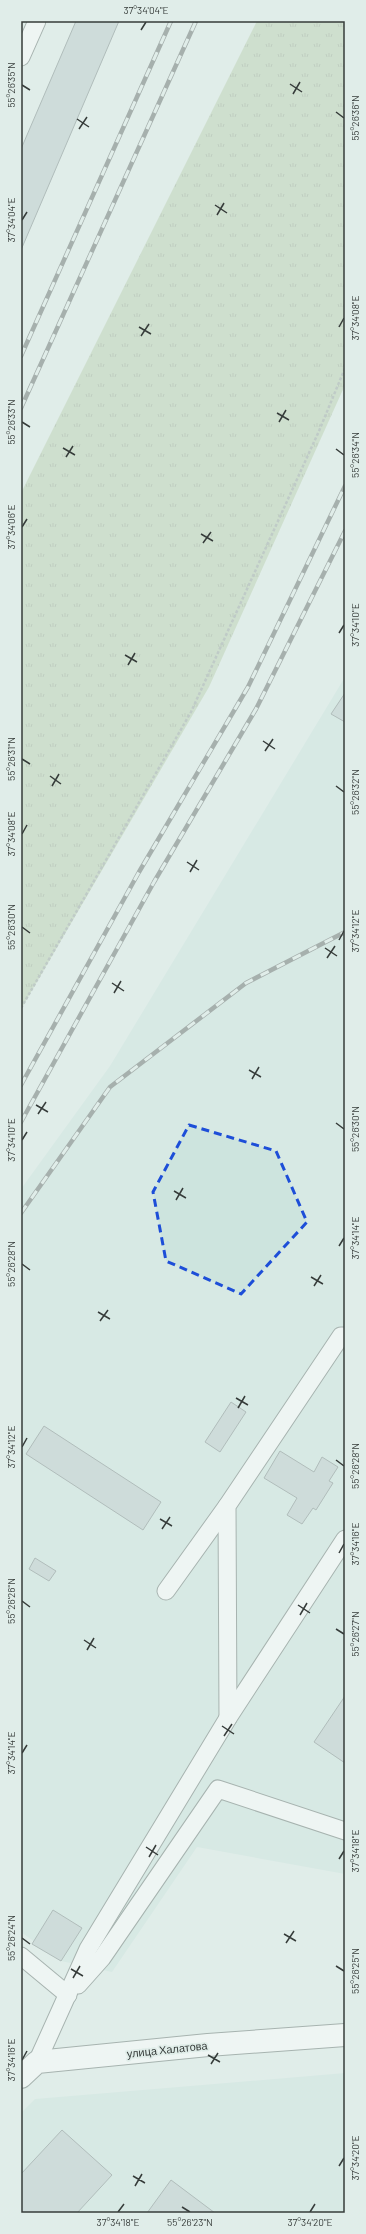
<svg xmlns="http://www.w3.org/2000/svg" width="366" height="2234" viewBox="0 0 366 2234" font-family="Barlow,sans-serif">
	<defs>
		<pattern id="grass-tufts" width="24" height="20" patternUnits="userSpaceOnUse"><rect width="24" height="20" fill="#b9ceae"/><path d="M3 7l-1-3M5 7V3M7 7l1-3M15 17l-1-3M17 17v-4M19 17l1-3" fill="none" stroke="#97a88f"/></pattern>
	</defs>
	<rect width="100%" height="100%" fill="#e0ede9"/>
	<g fill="#cde4de">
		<path d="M 345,677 L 345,1874 L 197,1847 L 112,1972 L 61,1961 L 21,1932 L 21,1189 L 110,1066 Z"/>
		<path d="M 345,2073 L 345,2213 L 21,2213 L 21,2113 L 35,2099 Z"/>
	</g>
	<path fill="url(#grass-tufts)" d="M 257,21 L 345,21 L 345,385 L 209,687 L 21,1009 L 21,493 Z"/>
	<g fill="#b9c7c7" stroke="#768383">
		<path d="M 76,21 L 119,21 L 21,250 L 21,149 Z"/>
		<path d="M 345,693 L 345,722 L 331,714 Z"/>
		<path d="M 231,1402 L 246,1412 L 220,1452 L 205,1442 Z"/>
		<path d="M 44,1426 L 161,1502 L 143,1530 L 26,1454 Z"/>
		<path d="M 280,1451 L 314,1472 L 322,1457 L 338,1467 L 329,1481 L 333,1483 L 316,1510 L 313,1508 L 302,1524 L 287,1515 L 297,1498 L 264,1478 Z"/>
		<path d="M 35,1558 L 56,1571 L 49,1581 L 29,1569 Z"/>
		<path d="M 345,1696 L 345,1763 L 314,1742 Z"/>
		<path d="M 53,1910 L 82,1928 L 61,1961 L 32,1944 Z"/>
		<path d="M 62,2130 L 112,2175 L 77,2213 L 21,2213 L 21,2174 Z"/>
		<path d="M 171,2180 L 215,2213 L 147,2213 Z"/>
	</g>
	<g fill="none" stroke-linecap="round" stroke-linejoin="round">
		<g stroke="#626e6a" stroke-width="19">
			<g id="service">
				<path d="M 21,57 L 37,21"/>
				<path d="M 166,1591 L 227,1506"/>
				<path d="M 228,1718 L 227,1506 L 341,1336 L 345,1336"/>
				<path d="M 21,1956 L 68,1995"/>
				<path d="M 78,1985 L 102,1958 L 218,1789 L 345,1831"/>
				<path d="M 37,2062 L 88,1949 L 228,1718 L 345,1539"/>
			</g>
		</g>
		<g stroke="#626e6a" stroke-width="24">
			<path id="minor" d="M 21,2077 L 37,2062 L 208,2045 L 345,2035"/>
		</g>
		<path stroke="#98a29e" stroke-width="2.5" stroke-dasharray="3 2" stroke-linecap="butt" d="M 21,1008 L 191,712 L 319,431 L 345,368"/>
		<use href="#service" stroke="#fff" stroke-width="17"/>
		<use href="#minor" stroke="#fff" stroke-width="22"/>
		<g stroke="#5f6664" stroke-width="4.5">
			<g id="rail">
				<path d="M 21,356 L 171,21"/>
				<path d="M 21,408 L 196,21"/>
				<path d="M 21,1085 L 139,872 L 248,687 L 345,486"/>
				<path d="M 21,1122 L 154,882 L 256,709 L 345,531"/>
				<path d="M 21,1213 L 110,1087 L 246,983 L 345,932"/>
			</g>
		</g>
		<use href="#rail" stroke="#e0ede9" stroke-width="3" stroke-dasharray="9" stroke-linecap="butt"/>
	</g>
	<path d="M0 0H366V2234H0ZM 189,1125 L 276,1151 L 307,1222 L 241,1294 L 166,1261 L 153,1192 Z" fill="#e0ede9" fill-opacity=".55" fill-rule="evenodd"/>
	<path fill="none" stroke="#1d4ed8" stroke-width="3" stroke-dasharray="8 5" stroke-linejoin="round" d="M 189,1125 L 276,1151 L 307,1222 L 241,1294 L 166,1261 L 153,1192 Z"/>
	<path fill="none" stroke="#363c3a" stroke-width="1.5" d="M 141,30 L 146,22M 290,84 L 302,92M 22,85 L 30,90M 293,94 L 300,82M 336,112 L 344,118M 77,119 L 89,127M 79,129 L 87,117M 215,205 L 227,213M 217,215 L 224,203M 22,220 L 27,212M 139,327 L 151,334M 339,327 L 344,318M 141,336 L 149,324M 277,413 L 289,420M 22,422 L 30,427M 279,422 L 286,410M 63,448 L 75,455M 336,449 L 344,455M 66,457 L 73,446M 22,527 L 27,519M 201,534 L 213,541M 203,543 L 211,532M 339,633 L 344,625M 125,655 L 137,662M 128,665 L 135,653M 263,741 L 275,749M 265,751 L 273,739M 22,759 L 30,764M 50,776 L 61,784M 52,786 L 59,774M 336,786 L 344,792M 22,834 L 27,825M 187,862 L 199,870M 190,872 L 197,860M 22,927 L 30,933M 339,940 L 344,931M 325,948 L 337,956M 327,958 L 335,946M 112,983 L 124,991M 114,993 L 121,981M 249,1070 L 261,1077M 252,1079 L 259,1067M 36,1105 L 48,1112M 38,1114 L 46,1102M 336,1123 L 344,1129M 22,1140 L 27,1132M 174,1191 L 186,1198M 176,1200 L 183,1188M 339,1246 L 344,1238M 22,1264 L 30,1270M 311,1277 L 323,1284M 314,1286 L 321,1275M 98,1312 L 110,1319M 100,1321 L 108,1310M 236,1398 L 248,1405M 238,1408 L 245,1396M 22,1447 L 27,1438M 336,1460 L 344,1466M 160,1519 L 172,1526M 162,1529 L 170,1517M 339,1553 L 344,1544M 22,1601 L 30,1607M 298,1605 L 310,1613M 300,1615 L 307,1603M 336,1629 L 344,1634M 84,1640 L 96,1648M 87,1650 L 94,1638M 222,1726 L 234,1734M 224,1736 L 232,1724M 22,1753 L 27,1745M 146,1847 L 158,1855M 149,1857 L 156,1845M 339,1859 L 344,1851M 284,1934 L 296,1941M 22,1938 L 30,1944M 286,1943 L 294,1931M 336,1966 L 344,1971M 71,1969 L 83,1976M 73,1978 L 80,1966M 208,2055 L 220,2062M 22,2060 L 27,2051M 211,2064 L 218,2053M 339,2166 L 344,2158M 133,2176 L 145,2183M 135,2186 L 142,2174M 182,2207 L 190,2212M 118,2212 L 124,2204M 310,2212 L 315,2204"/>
	<g text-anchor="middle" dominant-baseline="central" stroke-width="3.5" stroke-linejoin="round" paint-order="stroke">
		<g font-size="11" fill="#363c3a" stroke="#e0ede9">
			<text transform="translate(167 2049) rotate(-6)">улица Халатова</text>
		</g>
	</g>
	<rect width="366" height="2234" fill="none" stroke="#e0ede9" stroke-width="44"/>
	<rect x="22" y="22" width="322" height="2190" fill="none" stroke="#363c3a" stroke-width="1.5"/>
	<g font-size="10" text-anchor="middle" fill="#363c3a">
		<text x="146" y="14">37°34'04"E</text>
		<text transform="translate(11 85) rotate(-90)" y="4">55°26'35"N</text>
		<text transform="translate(355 118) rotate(-90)" y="4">55°26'36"N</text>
		<text transform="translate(11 220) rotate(-90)" y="4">37°34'04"E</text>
		<text transform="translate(355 318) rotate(-90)" y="4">37°34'08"E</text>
		<text transform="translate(11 422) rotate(-90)" y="4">55°26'33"N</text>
		<text transform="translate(355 455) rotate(-90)" y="4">55°26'34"N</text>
		<text transform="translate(11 527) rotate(-90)" y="4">37°34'06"E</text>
		<text transform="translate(355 625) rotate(-90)" y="4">37°34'10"E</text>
		<text transform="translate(11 759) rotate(-90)" y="4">55°26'31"N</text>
		<text transform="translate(355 792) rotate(-90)" y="4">55°26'32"N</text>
		<text transform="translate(11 834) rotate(-90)" y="4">37°34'08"E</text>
		<text transform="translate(11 927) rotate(-90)" y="4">55°26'30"N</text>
		<text transform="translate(355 931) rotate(-90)" y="4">37°34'12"E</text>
		<text transform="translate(355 1129) rotate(-90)" y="4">55°26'30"N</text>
		<text transform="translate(11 1140) rotate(-90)" y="4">37°34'10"E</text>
		<text transform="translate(355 1238) rotate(-90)" y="4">37°34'14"E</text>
		<text transform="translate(11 1264) rotate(-90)" y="4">55°26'28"N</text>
		<text transform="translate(11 1447) rotate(-90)" y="4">37°34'12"E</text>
		<text transform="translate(355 1466) rotate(-90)" y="4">55°26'28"N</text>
		<text transform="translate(355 1544) rotate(-90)" y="4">37°34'16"E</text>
		<text transform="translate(11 1601) rotate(-90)" y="4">55°26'26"N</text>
		<text transform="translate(355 1634) rotate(-90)" y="4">55°26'27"N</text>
		<text transform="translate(11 1753) rotate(-90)" y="4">37°34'14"E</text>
		<text transform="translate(355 1851) rotate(-90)" y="4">37°34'18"E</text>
		<text transform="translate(11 1938) rotate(-90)" y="4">55°26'24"N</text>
		<text transform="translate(355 1971) rotate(-90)" y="4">55°26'25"N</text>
		<text transform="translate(11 2060) rotate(-90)" y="4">37°34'16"E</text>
		<text transform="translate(355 2158) rotate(-90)" y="4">37°34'20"E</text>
		<text x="118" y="2226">37°34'18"E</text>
		<text x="190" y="2226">55°26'23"N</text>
		<text x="310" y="2226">37°34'20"E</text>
	</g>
</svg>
